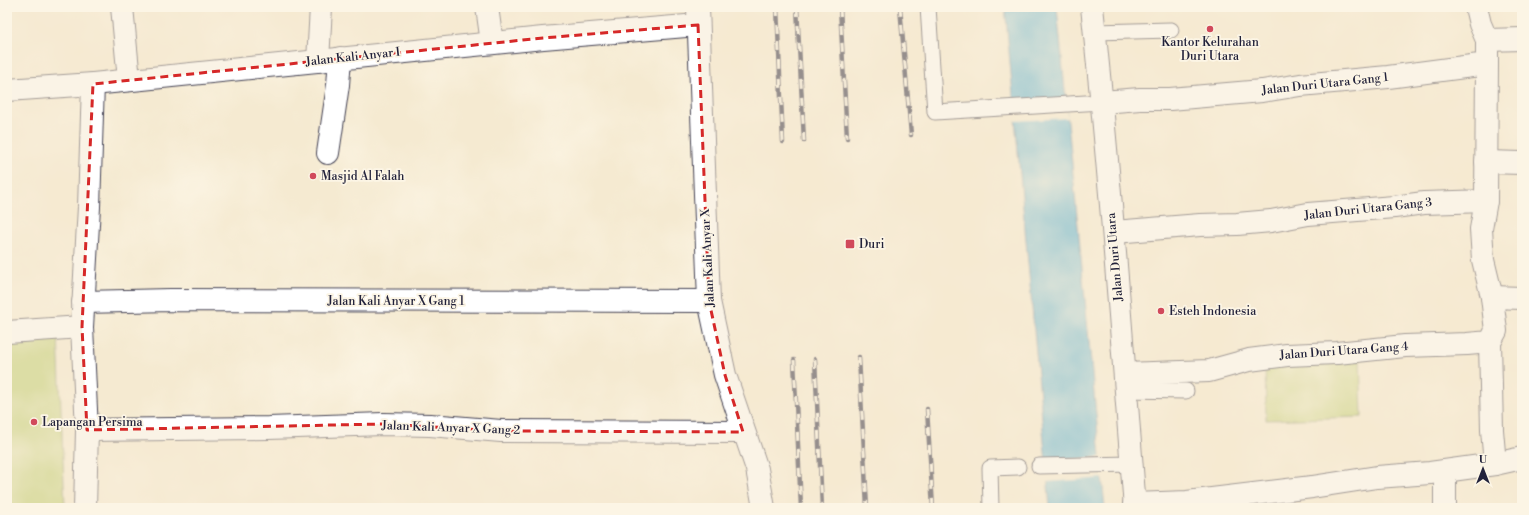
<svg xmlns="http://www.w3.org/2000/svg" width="1529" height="515" viewBox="0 0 1529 515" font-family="'Libre Bodoni',serif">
	<rect width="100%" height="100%" fill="#fcf5e5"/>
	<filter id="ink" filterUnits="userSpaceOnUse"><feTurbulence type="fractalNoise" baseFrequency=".025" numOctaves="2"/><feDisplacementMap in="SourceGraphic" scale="8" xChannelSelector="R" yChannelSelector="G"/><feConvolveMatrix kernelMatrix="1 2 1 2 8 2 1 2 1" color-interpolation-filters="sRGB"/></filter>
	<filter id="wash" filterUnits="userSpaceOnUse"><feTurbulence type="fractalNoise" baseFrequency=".012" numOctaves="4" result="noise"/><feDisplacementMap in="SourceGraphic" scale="16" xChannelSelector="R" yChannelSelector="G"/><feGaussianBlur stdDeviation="0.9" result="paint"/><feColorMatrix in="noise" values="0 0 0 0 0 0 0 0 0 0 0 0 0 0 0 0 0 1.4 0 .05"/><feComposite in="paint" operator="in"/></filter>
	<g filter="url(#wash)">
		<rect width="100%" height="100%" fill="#f5ead1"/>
		<g fill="#bdce70" stroke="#707856">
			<path d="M 58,334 L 65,508 L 7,508 L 7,336 Z"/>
			<path d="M 1360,358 L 1362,417 L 1266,420 L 1265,361 Z"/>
		</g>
		<path fill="#58b1d5" stroke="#3d6a88" d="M 1005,7 L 1057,7 L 1105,508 L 1050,508 Z"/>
		<g fill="#f5ead1">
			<path d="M 1012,103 L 1067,104 L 1068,118 L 1013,121 Z"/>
			<path d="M 1102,457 L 1104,478 L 1046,482 L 1044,461 Z"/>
		</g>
	</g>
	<g filter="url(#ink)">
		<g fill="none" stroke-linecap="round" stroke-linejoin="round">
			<g stroke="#424052" stroke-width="17">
				<g id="service">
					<path d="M 928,7 L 935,112 L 1102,102"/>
					<path d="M 1095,32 L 1171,30"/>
					<path d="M 1126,390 L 1186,391"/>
					<path d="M 1039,466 L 1131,464"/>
					<path d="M 991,508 L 990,468 L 1018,467"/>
				</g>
			</g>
			<g stroke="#424052" stroke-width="24">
				<g id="minor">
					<path d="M 122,7 L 129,80"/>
					<path d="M 487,7 L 492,43"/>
					<path d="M 698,7 L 709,301 L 725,375 L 757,469 L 764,508"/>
					<path d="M 1476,7 L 1480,24 L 1487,40"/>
					<path d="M 318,61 L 321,7"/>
					<path d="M 7,90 L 93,84 L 543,38 L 698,25"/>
					<path d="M 1102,102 L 1140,99 L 1170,99 L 1262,91 L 1300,85 L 1388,77 L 1487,64 L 1487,40 L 1522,39"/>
					<path d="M 328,153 L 338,85 L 340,58"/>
					<path d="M 1486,162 L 1522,163"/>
					<path d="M 1114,232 L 1200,225 L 1237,224 L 1271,221 L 1308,214 L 1394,207 L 1424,203 L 1486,201"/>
					<path d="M 1492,297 L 1522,298"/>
					<path d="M 83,302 L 171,300 L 709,301"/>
					<path d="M 7,332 L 82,327"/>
					<path d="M 1125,374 L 1209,371 L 1249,360 L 1287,355 L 1337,353 L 1405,346 L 1467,344 L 1490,342 L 1496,331 L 1492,297 L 1483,260 L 1481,229 L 1486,201 L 1487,64"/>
					<path d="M 87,430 L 269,428 L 383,424 L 430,425 L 501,431 L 743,432"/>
					<path d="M 1495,464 L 1522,458"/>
					<path d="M 1445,471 L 1445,508"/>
					<path d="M 1134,504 L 1187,502 L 1312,487 L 1377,477 L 1430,473 L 1495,464 L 1492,430 L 1490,342"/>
					<path d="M 85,508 L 87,430 L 82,327 L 89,207 L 93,84"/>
				</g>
			</g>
			<g stroke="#424052" stroke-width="24">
				<path id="tertiary" d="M 1092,7 C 1110,174 1122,341 1135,508"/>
			</g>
			<use href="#service" stroke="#fff" stroke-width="15"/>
			<use href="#minor" stroke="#fff" stroke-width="22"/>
			<use href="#tertiary" stroke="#fff" stroke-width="22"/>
			<g stroke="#22223b" stroke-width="4.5">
				<g id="rail">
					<path d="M 777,7 L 783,142"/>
					<path d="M 797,7 L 804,141"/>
					<path d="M 840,7 L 847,138"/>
					<path d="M 900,7 L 911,135"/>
					<path d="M 859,357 L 867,508"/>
					<path d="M 815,359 L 822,508"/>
					<path d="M 794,360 L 801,508"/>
					<path d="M 927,409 L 933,508"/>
				</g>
			</g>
			<use href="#rail" stroke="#fcf5e5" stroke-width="3" stroke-dasharray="9" stroke-linecap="butt"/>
		</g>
	</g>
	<path d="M0 0H1529V515H0ZM 698,25 L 709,301 L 725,375 L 743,432 L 501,431 L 383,424 L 87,430 L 82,327 L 93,84 L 543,38 Z" fill="#f5ead1" fill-opacity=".55" fill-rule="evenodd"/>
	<path fill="none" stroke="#d62828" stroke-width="3" stroke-dasharray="8 5" stroke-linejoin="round" d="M 698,25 L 709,301 L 725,375 L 743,432 L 501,431 L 383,424 L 87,430 L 82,327 L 93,84 L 543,38 Z"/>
	<g fill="#d1495b" stroke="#fcf5e5" stroke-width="1.5">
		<circle cx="1210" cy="29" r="4"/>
		<circle cx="313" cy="176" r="4"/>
		<rect x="845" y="239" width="10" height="10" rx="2"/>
		<circle cx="1161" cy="311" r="4"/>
		<circle cx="34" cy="422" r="4"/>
	</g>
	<g text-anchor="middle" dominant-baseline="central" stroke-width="3.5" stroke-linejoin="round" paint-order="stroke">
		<g font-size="12" fill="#22223b" stroke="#fcf5e5" text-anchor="start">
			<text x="1210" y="42" text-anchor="middle">Kantor Kelurahan<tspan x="1210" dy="14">Duri Utara</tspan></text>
			<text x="321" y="176">Masjid Al Falah</text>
			<text x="859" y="244">Duri</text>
			<text x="1169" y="311">Esteh Indonesia</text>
			<text x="42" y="422">Lapangan Persima</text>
		</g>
		<g font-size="12" fill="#22223b" stroke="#fcf5e5">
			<text transform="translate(353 57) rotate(-6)">Jalan Kali Anyar I</text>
			<text transform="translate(1325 84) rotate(-6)">Jalan Duri Utara Gang 1</text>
			<text transform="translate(1368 209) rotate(-6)">Jalan Duri Utara Gang 3</text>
			<text transform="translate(1115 257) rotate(-95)">Jalan Duri Utara</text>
			<text transform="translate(708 258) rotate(-93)">Jalan Kali Anyar X</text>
			<text x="396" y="301">Jalan Kali Anyar X Gang 1</text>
			<text transform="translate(1344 351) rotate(-4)">Jalan Duri Utara Gang 4</text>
			<text transform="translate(451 428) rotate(2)">Jalan Kali Anyar X Gang 2</text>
		</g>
	</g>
	<rect width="1529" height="515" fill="none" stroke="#fcf5e5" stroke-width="24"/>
	<g transform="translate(1483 469)" stroke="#fcf5e5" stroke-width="3" paint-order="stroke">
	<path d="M0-3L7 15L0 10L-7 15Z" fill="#22223b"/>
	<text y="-6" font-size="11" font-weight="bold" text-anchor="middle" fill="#22223b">U</text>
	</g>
</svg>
